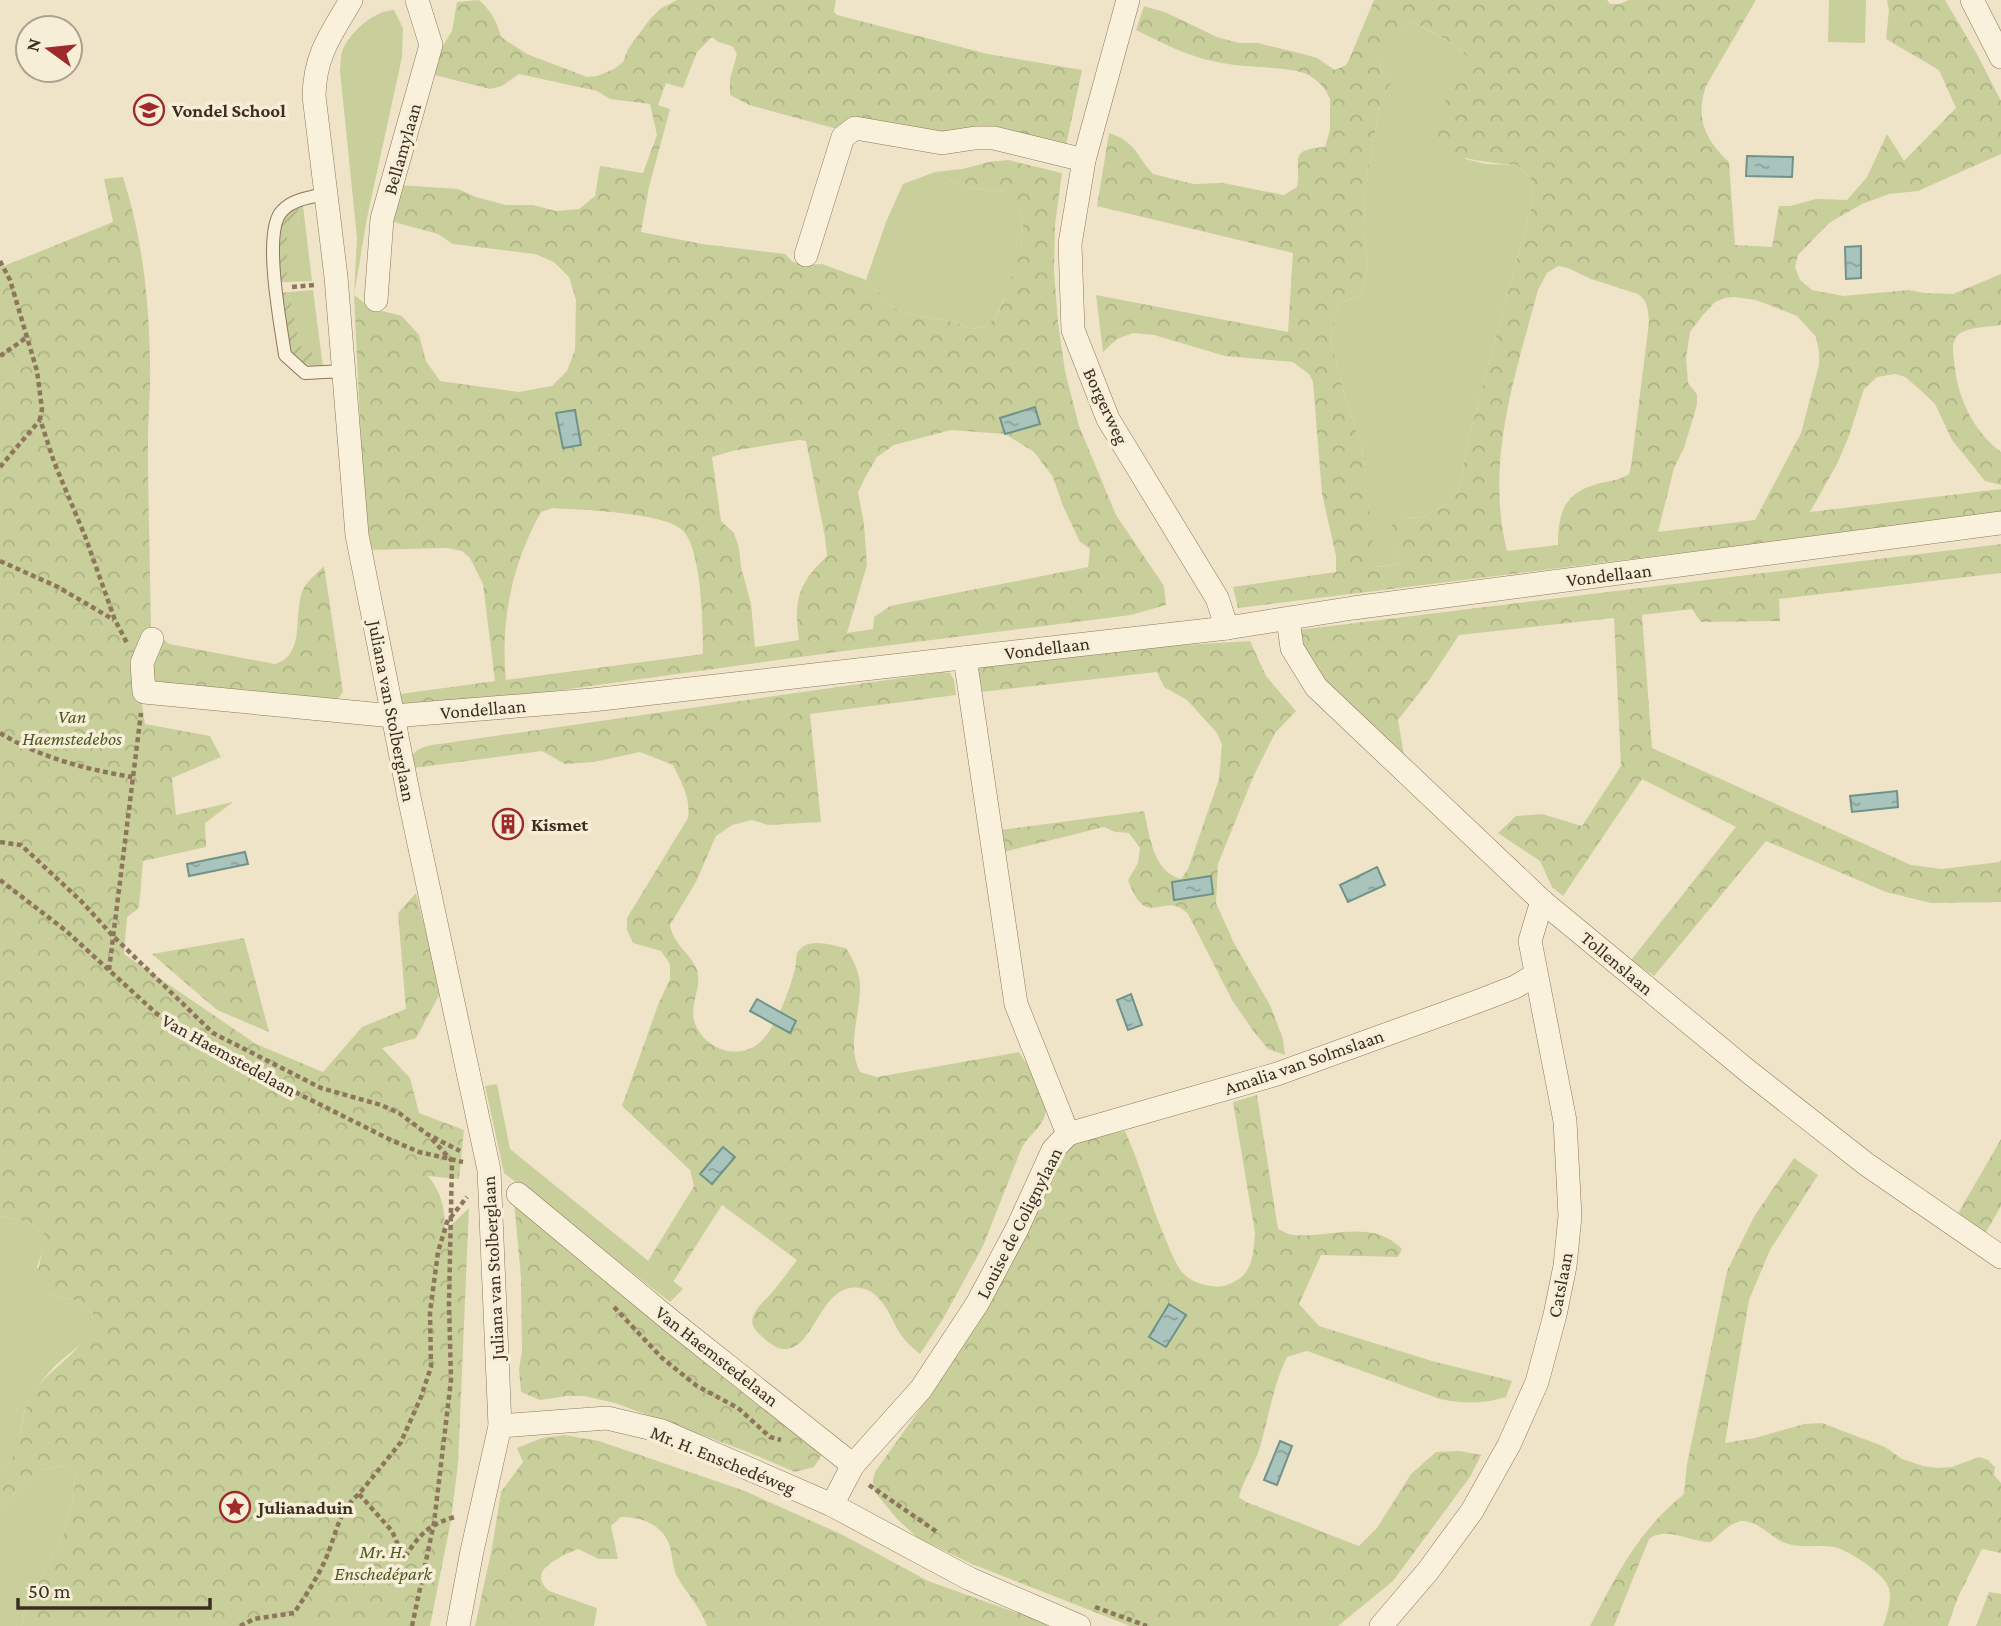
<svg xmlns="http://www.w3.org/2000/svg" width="2001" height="1626" viewBox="0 0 2001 1626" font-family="'Crimson Pro',serif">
	<defs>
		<pattern id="forest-crowns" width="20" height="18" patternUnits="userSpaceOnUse" patternTransform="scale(1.75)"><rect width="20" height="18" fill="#c9cf9b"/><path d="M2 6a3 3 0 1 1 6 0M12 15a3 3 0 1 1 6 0" fill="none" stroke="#aeb285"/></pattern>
		<pattern id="garden-furrows" width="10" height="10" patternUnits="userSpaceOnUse" patternTransform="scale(1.75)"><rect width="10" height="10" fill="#c9cf9b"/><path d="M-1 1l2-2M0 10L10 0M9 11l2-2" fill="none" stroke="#aeb285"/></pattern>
		<pattern id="water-ripples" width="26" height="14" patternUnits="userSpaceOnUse" patternTransform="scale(1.75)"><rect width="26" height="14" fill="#a9c4bc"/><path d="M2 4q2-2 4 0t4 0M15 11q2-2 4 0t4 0" fill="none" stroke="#8ba098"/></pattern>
	</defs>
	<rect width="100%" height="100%" fill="#f0e4c8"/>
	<g fill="#c9cf9b">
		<path d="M 1829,0 L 1866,0 L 1865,43 L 1828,42 Z"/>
		<path d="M 394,10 L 403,28 L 402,57 L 367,218 L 354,295 L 357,238 L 340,71 C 341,64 340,55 343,49 C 352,30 374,11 394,10 Z"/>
		<path d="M 1411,20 C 1429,33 1457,41 1469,60 L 1466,68 L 1465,159 L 1486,164 L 1517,165 L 1531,179 L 1532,204 L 1468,440 L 1460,487 L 1446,505 L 1423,517 L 1404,518 L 1390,513 L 1399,564 L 1375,567 L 1362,450 L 1345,397 L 1330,338 L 1339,304 L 1362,294 L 1368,266 L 1364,231 L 1365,187 L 1381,100 L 1394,79 L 1383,72 L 1380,66 L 1393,38 Z"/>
		<path d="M 935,172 L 964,187 L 1005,192 L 1017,200 L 1023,220 L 1021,247 L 1012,281 L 995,318 L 984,327 L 971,329 L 954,322 L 904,313 L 891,305 L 866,280 L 886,222 L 903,184 Z"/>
		<path d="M 303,206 L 312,281 L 287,282 L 287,226 L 298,226 L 299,207 Z"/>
		<path d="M 313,290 L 323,367 L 314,367 L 300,347 L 289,292 Z"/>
		<path d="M 497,1084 L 510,1149 L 683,1289 L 670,1302 L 504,1173 L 485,1086 Z"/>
		<path d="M 0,1216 L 29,1222 L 44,1233 L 44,1246 L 37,1267 L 49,1295 L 79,1301 L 93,1314 C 89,1347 72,1348 52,1369 C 44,1378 35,1390 29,1400 C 17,1420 26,1458 0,1468 Z"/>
		<path d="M 66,1465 L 76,1471 L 73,1499 L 63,1535 L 30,1599 L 21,1626 L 0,1626 L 0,1507 L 40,1470 Z"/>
	</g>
	<g fill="url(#forest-crowns)" fill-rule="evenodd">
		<path d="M 479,0 C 491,11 497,21 501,37 L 527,54 L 587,77 L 597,76 L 614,69 L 623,62 L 628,49 L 650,19 L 660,9 L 677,0 L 836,0 L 834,12 L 837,15 L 988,54 L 1082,70 L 1064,155 L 837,129 L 749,105 L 730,95 L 730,79 L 737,54 L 732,46 L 718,42 L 712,37 L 697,52 L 683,88 L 666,83 L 658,105 L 670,109 L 649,187 L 641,232 L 702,244 L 785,254 L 792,261 L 801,265 L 822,264 L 866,280 L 891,305 L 904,313 L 954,322 L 971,329 L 984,327 L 995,318 L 1003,302 L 1021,247 L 1023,220 L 1017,201 L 1005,192 L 964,187 L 935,172 L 962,169 L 989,162 L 1008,160 L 1062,173 L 1055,225 L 1054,271 L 1058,322 L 1065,371 L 1079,426 L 1116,515 L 1164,586 L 1166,605 L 1131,615 L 844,651 L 417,710 L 401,704 L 393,695 L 495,681 L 483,584 L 470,558 L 462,551 L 447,548 L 366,550 L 354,295 L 371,308 L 402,316 L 419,335 L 426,361 L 440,381 L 519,392 L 552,386 L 567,371 L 575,350 L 576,300 L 569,277 L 554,262 L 535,254 L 453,244 L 438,234 L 390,221 L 398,185 L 458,189 L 476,197 L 506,205 L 533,205 L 556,211 L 579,209 L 595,196 L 600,166 L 643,173 L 657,135 L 650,104 L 610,99 L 597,91 L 519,74 L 502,86 L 490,89 L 431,74 L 439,52 L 452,31 L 457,2 ZM 951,430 L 1005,434 L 1034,452 L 1053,477 L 1063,506 L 1080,542 L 1090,549 L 1088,567 L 890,606 L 874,617 L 873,629 L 847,633 L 867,565 L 864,524 L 858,492 L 866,476 L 877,457 L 894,445 ZM 799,440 L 806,441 L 825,537 L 827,556 C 797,585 794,600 799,640 L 755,647 L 751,604 L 741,567 L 739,548 L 734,533 L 721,521 L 712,457 L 732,451 ZM 553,508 C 582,510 659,512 681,529 C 702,545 703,627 703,654 L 506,680 C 500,621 512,564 541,512 Z"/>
		<path d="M 1374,0 L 1607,0 L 1610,4 L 1619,4 L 1629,0 L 1756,0 L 1706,86 C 1695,118 1705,140 1729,162 L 1735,245 L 1772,247 L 1779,206 L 1790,206 L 1816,199 L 1847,200 L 1867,177 L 1887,134 L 1904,161 L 1956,108 L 1939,70 L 1886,39 L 1889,10 L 1887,0 L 1945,0 L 1978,56 L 2001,101 L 2001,154 L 1918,191 L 1889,194 L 1862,204 L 1829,223 L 1798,255 L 1795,267 L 1800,280 L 1812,290 L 1843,296 L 1909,290 L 1925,293 L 1953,294 L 2001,274 L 2001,325 C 1989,327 1967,327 1958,335 C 1951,342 1953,351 1954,361 C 1957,396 1972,430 2001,452 L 2001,485 L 1985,481 L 1952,440 L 1935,404 L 1917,387 L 1905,377 L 1896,374 L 1877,377 L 1864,389 L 1849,436 L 1837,464 L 1810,512 L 2001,489 L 2001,513 L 1238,608 L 1233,587 L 1336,572 L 1336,556 L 1322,494 L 1313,382 L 1309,374 L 1293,362 L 1225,356 L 1154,335 L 1133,333 L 1117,339 L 1103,352 L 1096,295 L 1288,332 L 1293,253 L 1097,206 L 1109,133 C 1136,142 1136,155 1153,174 L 1193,184 L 1223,183 L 1284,195 L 1297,187 C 1302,162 1286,149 1325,147 L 1330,130 L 1330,99 C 1326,88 1315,77 1304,73 C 1282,66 1247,68 1222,63 C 1191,58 1164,44 1136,30 L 1144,6 L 1167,13 L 1217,37 L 1239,43 L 1258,43 L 1303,54 L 1317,58 L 1335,70 L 1346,65 L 1349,60 ZM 1411,20 C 1430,33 1457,41 1469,60 L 1444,103 L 1436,147 C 1463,160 1488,163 1517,165 L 1531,179 L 1532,204 L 1468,440 L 1460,487 L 1446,505 L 1423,517 L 1404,518 L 1389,512 L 1399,564 L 1376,567 L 1362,450 L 1345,397 L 1330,338 L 1339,304 L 1362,294 L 1368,266 L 1364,230 L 1365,187 L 1381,100 L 1394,79 L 1383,72 L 1380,66 L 1393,39 ZM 1558,266 L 1568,268 L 1591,279 L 1638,294 C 1648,301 1648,310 1649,322 L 1631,467 L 1629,474 C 1615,482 1611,480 1597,484 C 1564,493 1558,513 1558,545 L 1507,551 C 1485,462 1515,376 1538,290 L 1547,273 ZM 1734,297 L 1756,300 L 1797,316 L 1816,337 L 1819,352 L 1819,365 L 1801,433 L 1755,520 L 1658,532 L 1674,468 L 1684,448 L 1697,405 L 1697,394 L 1688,383 L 1686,358 L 1690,332 L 1703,315 L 1715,302 L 1725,298 Z"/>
		<path d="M 123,177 C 142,236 149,299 150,361 C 151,388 148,415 148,441 C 148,504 150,566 151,628 L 169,644 L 275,664 C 308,655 291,609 305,586 C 310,579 318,572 324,566 L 343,692 L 336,701 L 140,691 L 145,724 L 210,736 L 221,757 L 172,778 L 176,815 L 233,802 L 205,823 L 206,847 L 143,861 L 139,908 L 127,917 L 124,954 L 256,1044 L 323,1072 L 362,1027 L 406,1009 L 398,913 L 416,893 L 441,992 L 416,1038 L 382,1048 L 410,1078 L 419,1113 L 464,1130 L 459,1179 L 428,1176 C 442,1193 445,1209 445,1231 L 469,1208 L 458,1464 L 451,1520 L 430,1626 L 21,1626 L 30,1599 L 63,1535 L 73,1499 L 76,1472 L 66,1465 L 40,1470 L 0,1507 L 0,1468 C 25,1458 18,1420 29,1400 C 47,1365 88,1355 93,1314 L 79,1301 L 49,1295 L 36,1286 C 37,1268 44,1251 44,1233 L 29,1222 L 0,1216 L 0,265 L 4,266 L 113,222 L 104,179 Z"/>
		<path d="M 2001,544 L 2001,573 L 1779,599 L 1780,621 L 1701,622 L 1692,609 L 1642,615 L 1652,748 L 1911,865 L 1942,869 L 1999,862 L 2001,860 L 2001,902 L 1931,903 L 1886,892 L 1766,841 L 1654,976 L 1631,960 L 1736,827 L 1642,779 L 1563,896 L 1552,887 L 1540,861 L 1498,833 L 1516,816 L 1542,814 L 1582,826 L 1621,766 L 1614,618 L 1459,635 L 1430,679 L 1398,720 L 1410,790 L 1285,640 L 1298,630 Z"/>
		<path d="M 1250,641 L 1266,676 L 1296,711 L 1275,733 L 1254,775 L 1218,864 L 1216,903 L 1234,943 L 1270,1005 L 1283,1039 L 1285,1055 L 1268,1049 L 1254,1032 L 1232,1000 L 1188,914 C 1162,888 1148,934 1128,880 L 1138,863 L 1140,848 L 1129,833 L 1115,832 L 1104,827 L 1003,852 L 1000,830 L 1144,811 C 1150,835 1152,871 1181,879 L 1188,869 L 1219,779 L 1222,745 L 1217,733 L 1187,700 L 1164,687 L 1157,672 L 981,692 L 978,668 L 1131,648 Z"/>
		<path d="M 943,672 L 950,673 L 954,680 L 956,695 L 810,714 L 821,822 L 768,825 L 752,820 L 732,825 L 716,836 L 696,882 L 670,925 C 674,946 690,952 697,970 C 703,990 686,1007 697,1028 C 710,1053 745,1061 764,1038 C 778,1023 792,984 796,964 C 796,964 796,954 797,954 C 797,952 803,946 804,946 C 815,939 835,946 846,948 C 853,959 859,971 860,984 C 861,1014 846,1044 860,1072 L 877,1077 L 1019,1052 C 1030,1070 1055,1098 1043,1120 C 1038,1130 1028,1137 1022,1147 L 983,1246 L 943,1319 L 920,1354 C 911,1347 903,1339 898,1330 C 889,1314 881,1291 860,1288 C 817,1281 814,1363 776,1347 C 769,1344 764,1338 759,1334 C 741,1317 764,1303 774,1290 C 782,1281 789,1270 797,1260 L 722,1205 L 673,1282 L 648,1261 L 694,1186 L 690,1170 L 622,1106 L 658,1005 L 670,979 L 670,964 L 661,951 L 633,943 L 627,930 L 627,918 L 688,818 C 691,798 681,782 673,765 L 640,752 L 594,762 L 565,764 L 542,751 L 406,769 C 413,743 430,746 453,742 Z"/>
		<path d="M 244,938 L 269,1032 L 217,1010 L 152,954 Z"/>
		<path d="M 1257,1095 L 1278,1229 C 1283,1231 1289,1235 1294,1235 C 1329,1238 1373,1218 1402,1249 L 1398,1257 L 1321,1255 L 1299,1304 L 1319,1326 L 1432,1361 L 1512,1381 L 1506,1397 C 1483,1404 1463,1404 1440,1399 L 1307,1351 L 1287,1357 C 1273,1386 1269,1416 1260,1447 C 1255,1465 1243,1479 1239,1497 L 1246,1502 L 1359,1546 L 1377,1528 L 1411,1474 L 1436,1452 L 1459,1451 L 1481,1455 L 1470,1477 L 1393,1581 L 1338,1626 L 1130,1626 L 972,1564 L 918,1538 L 897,1519 L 874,1491 L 873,1481 L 875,1472 L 927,1399 L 1044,1164 L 1081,1139 L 1125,1131 C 1141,1166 1150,1203 1165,1238 C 1170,1249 1175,1263 1182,1272 C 1191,1283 1214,1290 1227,1285 C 1253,1276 1253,1257 1255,1233 L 1233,1102 Z"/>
		<path d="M 2001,1139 L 2001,1206 L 1982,1239 L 1953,1222 Z"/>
		<path d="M 1794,1158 L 1818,1175 L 1770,1250 L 1749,1300 L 1725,1443 L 1755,1438 L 1804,1424 L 1822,1423 L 1885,1447 L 1902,1459 L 1923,1466 L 1937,1468 L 1952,1467 L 1979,1457 L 1988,1460 L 1995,1467 L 1994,1475 L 2001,1483 L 2001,1553 L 1982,1549 L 1958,1597 L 1948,1626 L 1883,1626 C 1887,1616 1892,1600 1889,1589 C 1886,1574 1848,1550 1834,1547 C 1818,1544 1801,1549 1785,1543 C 1770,1537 1759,1521 1742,1521 C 1730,1522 1720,1535 1711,1542 C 1692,1543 1666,1525 1649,1539 L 1614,1626 L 1590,1626 C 1617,1574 1638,1531 1684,1494 L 1687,1464 L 1727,1271 L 1755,1215 Z"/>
		<path d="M 514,1201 L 709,1366 L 820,1449 L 823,1453 L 814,1467 L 795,1472 L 748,1452 L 615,1403 L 584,1396 L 566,1396 L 540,1400 L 521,1392 L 519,1369 L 522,1351 L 521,1278 Z"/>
		<path d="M 564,1435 L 599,1441 L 745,1491 L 843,1535 L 928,1581 L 1054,1626 L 707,1626 C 701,1608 687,1594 678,1578 C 673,1570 673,1560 671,1551 C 666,1526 644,1517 621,1517 L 611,1526 L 618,1559 L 599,1559 L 578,1549 C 562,1556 525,1570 549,1591 L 597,1608 L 594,1626 L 475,1626 L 492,1548 L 501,1492 L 523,1462 L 517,1448 L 542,1438 Z"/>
		<path d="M 1989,1592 L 2001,1594 L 2001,1626 L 1976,1626 Z"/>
	</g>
	<g fill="url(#garden-furrows)">
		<path d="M 299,207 L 298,226 L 287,227 L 287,282 L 280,282 L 277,251 L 279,223 L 290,209 Z"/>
		<path d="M 289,292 L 300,346 L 312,349 L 314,367 C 309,365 302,364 298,360 C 282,345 282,313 279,293 Z"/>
	</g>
	<g fill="url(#water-ripples)" stroke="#6f938a" stroke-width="2">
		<path d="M 1747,156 L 1793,157 L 1792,177 L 1746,176 Z"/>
		<path d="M 1861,246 L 1861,278 L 1846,279 L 1845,247 Z"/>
		<path d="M 1035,407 L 1040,424 L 1005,434 L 1000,418 Z"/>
		<path d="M 575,410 L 581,445 L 563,448 L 556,413 Z"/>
		<path d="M 1897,791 L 1898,807 L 1852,812 L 1850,796 Z"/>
		<path d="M 245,852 L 248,864 L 189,876 L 187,864 Z"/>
		<path d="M 1377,867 L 1385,885 L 1348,902 L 1340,885 Z"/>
		<path d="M 1211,876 L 1213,894 L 1174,900 L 1172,882 Z"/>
		<path d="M 1131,994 L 1142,1025 L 1128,1030 L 1117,1000 Z"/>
		<path d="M 757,999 L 796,1021 L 790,1033 L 750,1011 Z"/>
		<path d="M 723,1147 L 735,1157 L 712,1184 L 700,1174 Z"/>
		<path d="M 1169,1304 L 1186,1315 L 1166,1347 L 1149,1337 Z"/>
		<path d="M 1280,1441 L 1292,1446 L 1277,1485 L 1264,1480 Z"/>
	</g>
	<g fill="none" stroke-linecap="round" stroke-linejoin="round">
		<g stroke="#8d765c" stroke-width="14">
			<path id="service" d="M 327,194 C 311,197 293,199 282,211 C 262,231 281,326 285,355 L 305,373 L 344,371"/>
		</g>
		<g stroke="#8d765c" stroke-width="24">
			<g id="minor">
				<path d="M 351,0 C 331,35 315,54 314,96 L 336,277 L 357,535 L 409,797 L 489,1170 L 500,1426"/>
				<path d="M 1128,0 L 1084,160 L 1070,244 L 1073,330 L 1108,419 L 1217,598 L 1227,628"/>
				<path d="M 1972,0 L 2001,57"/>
				<path d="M 806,255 L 843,137 L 855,128 L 942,143 L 975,138 L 994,138 L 1084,160"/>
				<path d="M 376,300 L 382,219 L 431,45 L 417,0"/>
				<path d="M 1288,619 L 1292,648 L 1316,687 L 1542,901 L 1749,1072 L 1866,1164 L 2001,1257"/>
				<path d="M 152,639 L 142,663 L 144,692 L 393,716 L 592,700 L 1227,628 L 1353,608 L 2001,523"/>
				<path d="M 1068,1134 L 1277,1074 L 1476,1002 L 1515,987 L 1535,975"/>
				<path d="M 518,1194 L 670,1320 L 853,1465"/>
				<path d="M 832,1505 L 853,1465 L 921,1389 L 977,1304 L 1017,1229 L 1053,1150 L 1068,1134 L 1016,1004 L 965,658"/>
				<path d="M 458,1626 L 472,1551 L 500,1426 L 607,1418 L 662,1431 L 832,1505 L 970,1579 L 1079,1626"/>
				<path d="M 1381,1626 L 1428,1571 L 1472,1511 L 1509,1445 L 1537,1382 L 1555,1315 L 1565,1266 L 1570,1216 L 1565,1121 L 1530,941 L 1542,901"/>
			</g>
		</g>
		<g stroke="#8d765c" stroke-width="4.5" stroke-dasharray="5 3.5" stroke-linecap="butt">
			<path d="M 0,261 L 10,280 L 37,371 L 42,409 L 40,419 L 54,462 L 85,536 L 115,620 L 127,643"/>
			<path d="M 292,287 L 315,285"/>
			<path d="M 0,356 L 26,338"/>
			<path d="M 0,467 L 40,420"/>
			<path d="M 0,561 L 58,587 L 114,620"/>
			<path d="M 0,733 C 41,758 85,769 132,777"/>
			<path d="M 0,842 L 21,845 L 81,901 L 113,936 L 213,1033 L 321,1088 L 381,1105 L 399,1113 L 427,1134 L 460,1151"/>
			<path d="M 0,880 L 65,930 L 157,1014 L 241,1065 L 391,1140 L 419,1152 L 463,1162"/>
			<path d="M 109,970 L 141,713"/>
			<path d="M 614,1307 L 662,1358 L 697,1386 L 738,1408 L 770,1437 L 781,1440"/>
			<path d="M 869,1485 L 937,1532"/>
			<path d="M 359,1494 L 392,1531 L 402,1554 L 407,1554 C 420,1533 432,1523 455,1517"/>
			<path d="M 1095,1607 L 1147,1626"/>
			<path d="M 240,1626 L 254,1619 L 294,1613 C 306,1595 318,1577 327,1556 C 336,1534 339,1510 359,1494 L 401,1442 L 421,1397 L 431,1367 L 430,1312 L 438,1252 L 447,1222 L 467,1197"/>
			<path d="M 412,1626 L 434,1523 L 451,1380 L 449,1303 L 452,1161 L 431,1138"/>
		</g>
		<use href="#service" stroke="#faf1dc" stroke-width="12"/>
		<use href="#minor" stroke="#faf1dc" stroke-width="23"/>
	</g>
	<defs>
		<g id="school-ring" transform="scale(1.575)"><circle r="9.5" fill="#f7eed8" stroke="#9e2a2b" stroke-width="1.5"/><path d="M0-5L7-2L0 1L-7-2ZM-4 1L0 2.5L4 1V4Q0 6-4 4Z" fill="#9e2a2b"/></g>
		<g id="building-ring" transform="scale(1.575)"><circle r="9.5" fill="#f7eed8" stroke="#9e2a2b" stroke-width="1.5"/><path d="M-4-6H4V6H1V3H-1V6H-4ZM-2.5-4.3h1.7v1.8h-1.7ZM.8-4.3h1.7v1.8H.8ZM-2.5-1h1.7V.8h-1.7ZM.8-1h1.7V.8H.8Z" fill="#9e2a2b"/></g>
		<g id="sight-ring" transform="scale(1.575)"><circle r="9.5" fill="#f7eed8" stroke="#9e2a2b" stroke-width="1.5"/><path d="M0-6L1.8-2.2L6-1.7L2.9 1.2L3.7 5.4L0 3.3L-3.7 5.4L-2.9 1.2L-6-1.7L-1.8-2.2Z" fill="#9e2a2b"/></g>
	</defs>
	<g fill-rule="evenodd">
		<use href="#school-ring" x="149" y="110"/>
		<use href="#building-ring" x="508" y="824"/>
		<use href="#sight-ring" x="235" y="1507"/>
	</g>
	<g text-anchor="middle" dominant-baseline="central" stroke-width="7" stroke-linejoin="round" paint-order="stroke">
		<g font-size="19" font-weight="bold" fill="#3d2e20" stroke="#f7eed8" text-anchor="start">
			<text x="172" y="110">Vondel School</text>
			<text x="531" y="824">Kismet</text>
			<text x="258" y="1507">Julianaduin</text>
		</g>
		<g font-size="19" fill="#3d2e20" stroke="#f7eed8">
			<text transform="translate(402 149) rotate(-74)">Bellamylaan</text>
			<text transform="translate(1106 406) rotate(65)">Borgerweg</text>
			<text transform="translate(1609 575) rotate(-7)">Vondellaan</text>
			<text transform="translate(1047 648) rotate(-7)">Vondellaan</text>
			<text transform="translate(483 709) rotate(-5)">Vondellaan</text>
			<text transform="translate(392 711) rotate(79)">Juliana van Stolberglaan</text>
			<text transform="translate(1617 963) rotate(40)">Tollenslaan</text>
			<text transform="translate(229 1055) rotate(29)">Van Haemstedelaan</text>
			<text transform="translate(1304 1062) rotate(-19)">Amalia van Solmslaan</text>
			<text transform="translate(1019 1223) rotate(-63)">Louise de Colignylaan</text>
			<text transform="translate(493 1268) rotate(-93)">Juliana van Stolberglaan</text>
			<text transform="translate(1560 1285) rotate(-79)">Catslaan</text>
			<text transform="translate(717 1356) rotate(38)">Van Haemstedelaan</text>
			<text transform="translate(723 1460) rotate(22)">Mr. H. Enschedéweg</text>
		</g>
		<g font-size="19" font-style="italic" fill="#4d5a26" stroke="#f7eed8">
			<text x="72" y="716">Van<tspan x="72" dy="22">Haemstedebos</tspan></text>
			<text x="383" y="1551">Mr. H.<tspan x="383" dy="22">Enschedépark</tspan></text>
		</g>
	</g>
	<g transform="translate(49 49) rotate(285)"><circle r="33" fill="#f7eed8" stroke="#ada18e" stroke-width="2"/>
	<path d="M0-5L12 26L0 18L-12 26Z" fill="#9e2a2b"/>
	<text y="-10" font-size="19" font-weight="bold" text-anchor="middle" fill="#3d2e20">N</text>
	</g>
	<path d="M18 1598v10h192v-10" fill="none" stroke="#3d2e20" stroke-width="3.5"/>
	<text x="28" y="1598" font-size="21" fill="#3d2e20" stroke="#f7eed8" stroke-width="5" paint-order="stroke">50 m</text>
</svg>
